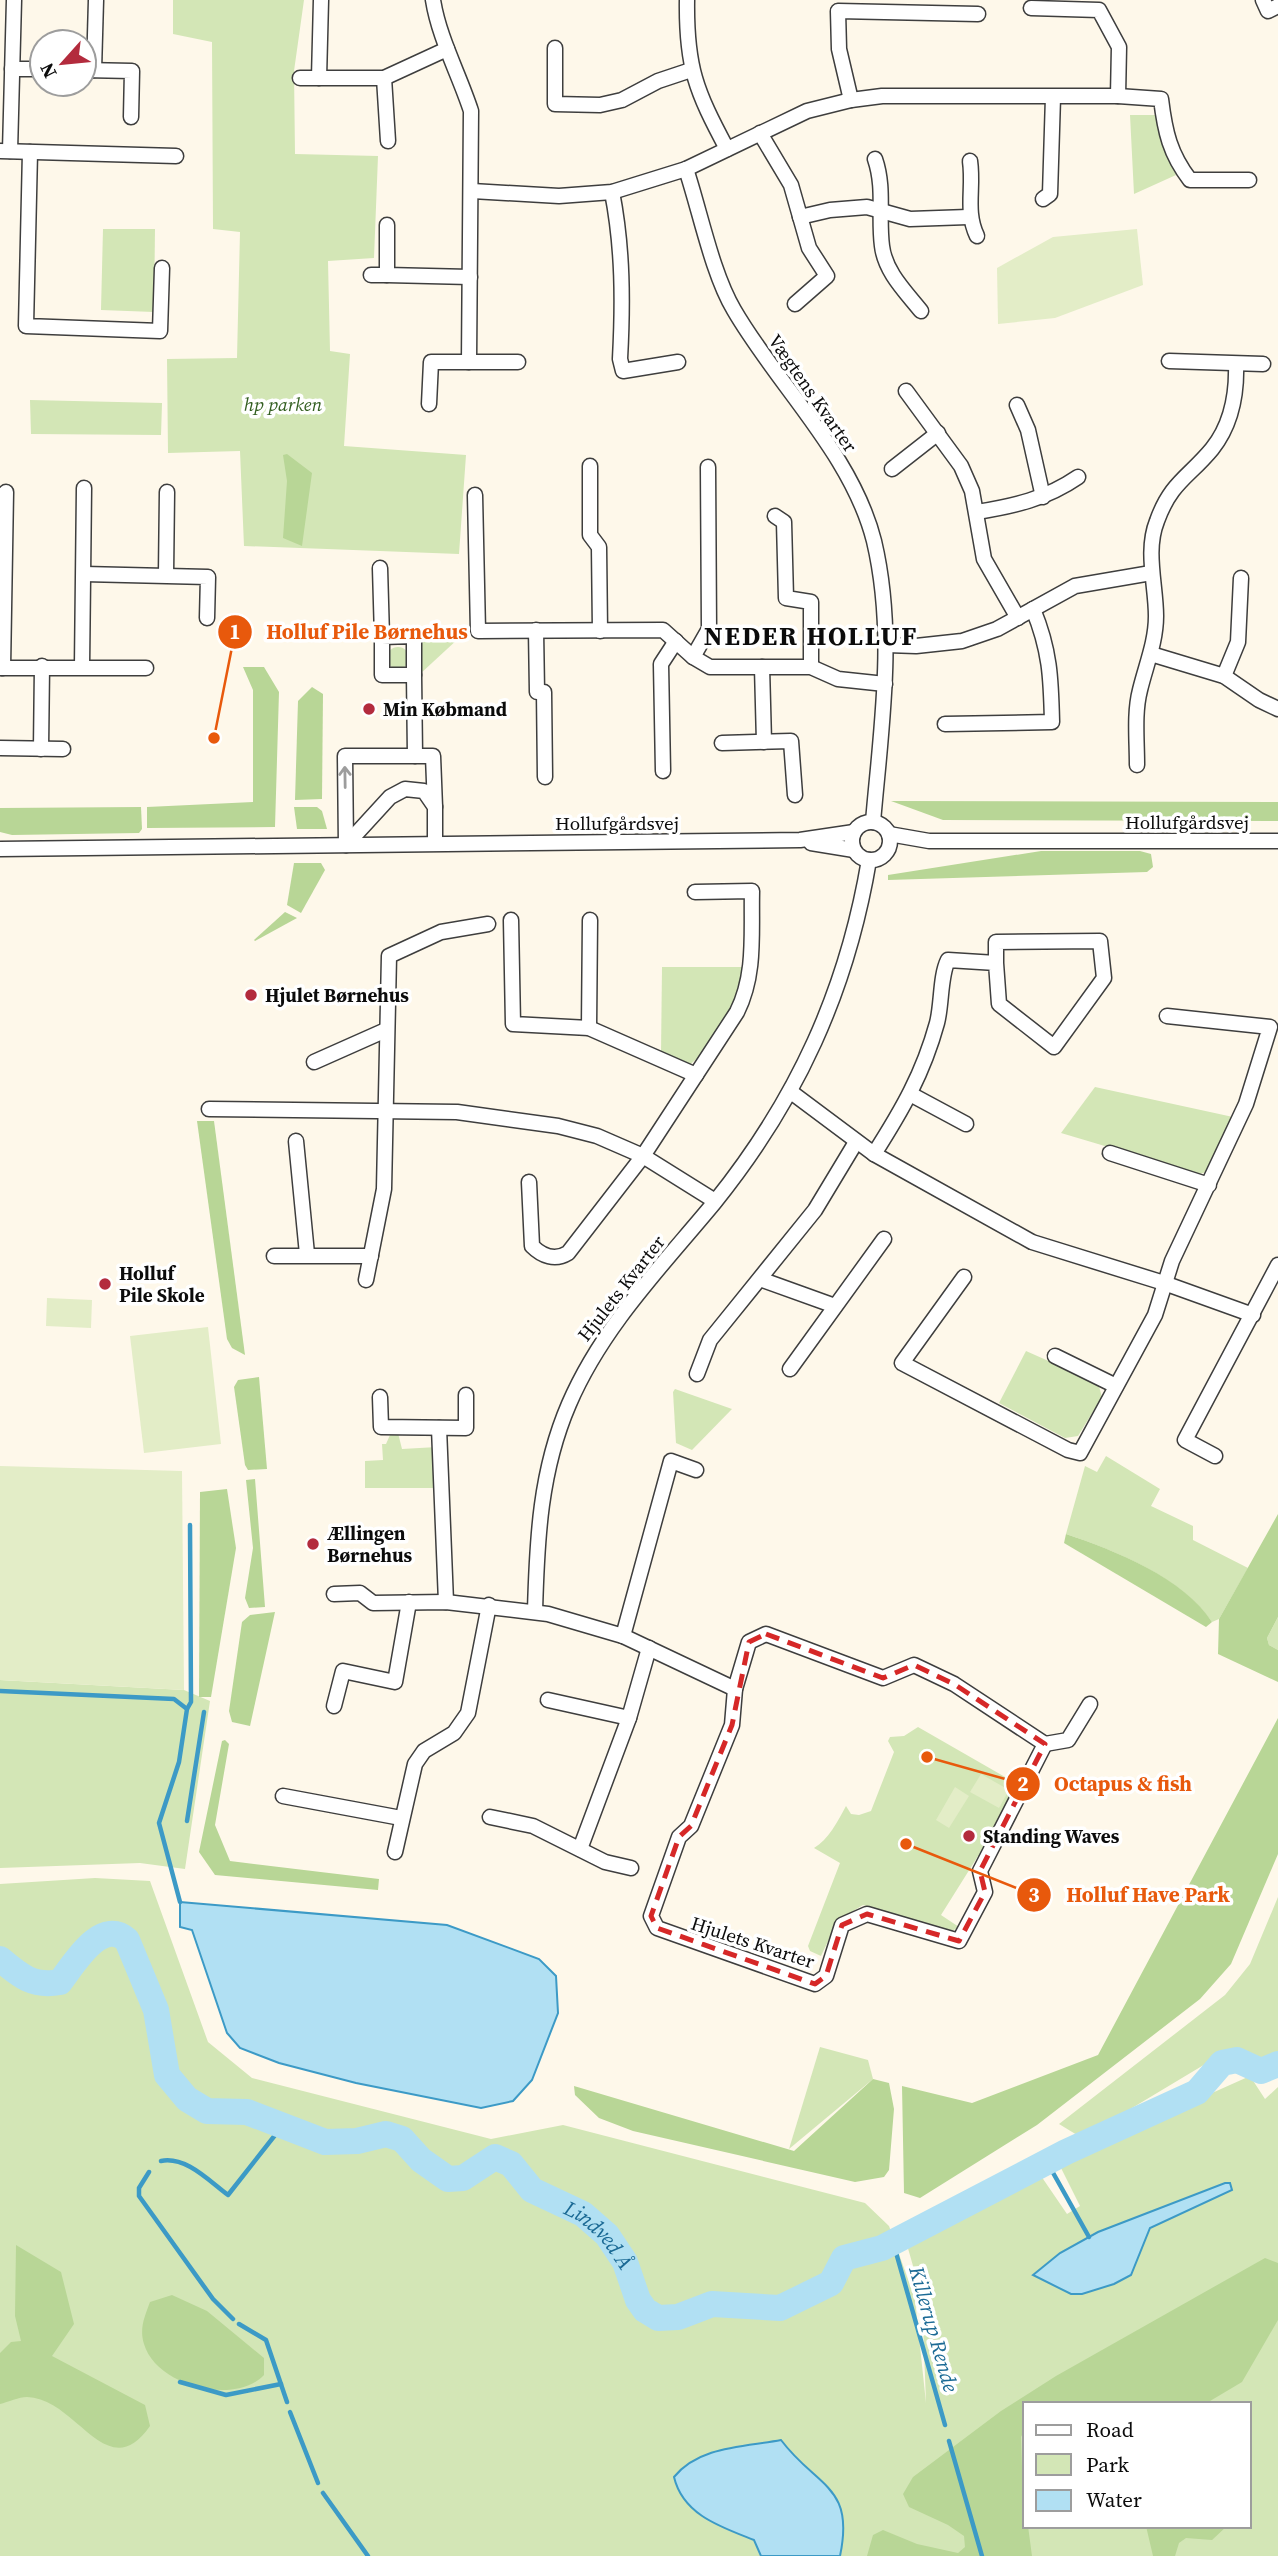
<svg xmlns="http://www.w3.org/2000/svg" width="1278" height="2556" viewBox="0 0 1278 2556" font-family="'Source Serif 4',serif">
	<rect width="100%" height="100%" fill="#fef8ea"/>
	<g fill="#d3e6b6" fill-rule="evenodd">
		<path d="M 173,0 L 304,0 L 294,71 L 295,154 L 378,156 L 374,258 L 328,261 L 330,351 L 350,354 L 344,446 L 466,455 L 459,554 L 244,546 L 240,451 L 168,453 L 167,359 L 237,358 L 240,232 L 213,229 L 212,42 L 173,34 Z"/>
		<path d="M 1130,115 L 1157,115 L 1162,144 L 1176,175 L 1134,194 Z"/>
		<path d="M 103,229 L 155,229 L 154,312 L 101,310 Z"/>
		<path d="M 30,400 L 162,403 L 161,435 L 31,434 Z"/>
		<path d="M 459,638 L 420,674 L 419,641 Z"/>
		<circle cx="398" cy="658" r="11"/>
		<path d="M 662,967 L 746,967 C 735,1002 719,1043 688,1066 L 661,1054 Z"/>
		<path d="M 1095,1087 L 1233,1117 L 1210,1171 L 1199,1174 L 1061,1133 Z"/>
		<path d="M 1026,1351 L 1098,1383 L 1102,1397 L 1078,1436 L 1065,1438 L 999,1403 Z"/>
		<path d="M 675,1389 L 732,1409 L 692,1450 L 676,1443 L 673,1392 Z"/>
		<path d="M 398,1433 L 402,1449 L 437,1447 L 438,1488 L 365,1488 L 365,1461 L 383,1460 L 382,1444 L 386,1444 L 390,1435 Z"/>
		<path d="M 1106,1456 L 1160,1489 L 1151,1506 L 1193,1526 L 1193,1540 L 1248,1568 L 1219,1619 L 1212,1622 C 1183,1578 1114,1550 1066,1534 L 1085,1466 L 1097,1472 Z"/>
		<path d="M 1278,1617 L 1278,1650 L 1269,1645 L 1267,1638 Z"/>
		<path d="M 0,1680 L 184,1690 L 210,1701 L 185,1869 L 140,1863 L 0,1868 Z"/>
		<path d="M 918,1727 L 1019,1785 L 984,1858 L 978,1856 L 941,1915 L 959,1927 L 952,1931 L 863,1905 L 838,1920 L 821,1956 L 810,1951 L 808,1946 L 840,1863 L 814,1848 C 828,1840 838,1821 846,1806 L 851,1814 L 859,1815 L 871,1811 L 894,1752 L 888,1741 L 890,1737 L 904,1736 Z"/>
		<path d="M 95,1878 L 150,1881 L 208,2042 L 252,2078 L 491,2139 L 563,2125 L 865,2203 L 889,2226 L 915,2299 L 926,2403 L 922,2297 L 907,2245 L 1039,2173 L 1067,2214 L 1080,2206 L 1058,2162 L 1250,2076 L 1265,2099 L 1278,2087 L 1278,2556 L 0,2556 L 0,1884 ZM 1024,2404 L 1248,2404 L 1248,2526 L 1024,2526 Z"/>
		<path d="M 1278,1897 L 1278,2057 L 1273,2062 L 1258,2065 L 1232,2048 L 1082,2138 L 1059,2124 L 1225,1995 L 1250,1964 Z"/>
		<path d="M 820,2047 L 868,2060 L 873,2079 L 789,2149 Z"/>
	</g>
	<g fill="#b8d696">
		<path d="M 287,454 L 312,473 L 302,546 L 283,538 L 287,481 L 283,455 Z"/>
		<path d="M 243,667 L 264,667 L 279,692 L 275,827 L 147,828 L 147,807 L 253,802 L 253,690 Z"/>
		<path d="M 312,687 L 323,694 L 322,799 L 295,800 L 298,701 Z"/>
		<path d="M 891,801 L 1278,802 L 1278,821 L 943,820 Z"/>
		<path d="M 141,807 L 142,829 L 139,833 L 12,835 L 0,832 L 0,808 Z"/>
		<path d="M 294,807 L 317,807 L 322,811 L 327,829 L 297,829 Z"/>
		<path d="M 1041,851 L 1140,851 L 1151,854 L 1153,867 L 1147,872 L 888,880 L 888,875 Z"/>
		<path d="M 294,863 L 321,863 L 325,870 L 301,913 L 287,905 Z"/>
		<path d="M 285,912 L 297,918 L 255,941 L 254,940 Z"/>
		<path d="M 197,1121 L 214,1121 L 245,1355 L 232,1348 L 227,1339 Z"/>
		<path d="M 259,1377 L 267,1469 L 248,1470 L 245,1465 L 234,1387 L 238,1380 Z"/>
		<path d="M 255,1479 L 265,1607 L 249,1608 L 245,1598 L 253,1548 L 246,1480 Z"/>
		<path d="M 227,1489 L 236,1548 L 211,1697 L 199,1697 L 200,1492 Z"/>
		<path d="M 1278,1514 L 1278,1617 L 1267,1638 L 1269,1645 L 1278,1650 L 1278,1682 L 1218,1654 L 1219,1619 Z"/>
		<path d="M 1066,1534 C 1114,1550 1184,1578 1212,1622 L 1206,1627 L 1064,1543 Z"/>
		<path d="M 275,1612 L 250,1726 L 232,1722 L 229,1711 L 242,1622 L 250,1615 Z"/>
		<path d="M 1278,1718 L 1278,1854 L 1231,1964 L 1200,1999 L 1037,2125 L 920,2198 L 904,2193 L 902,2086 L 972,2103 L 1098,2055 Z"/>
		<path d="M 225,1740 L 229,1744 L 215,1825 L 230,1861 L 379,1879 L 378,1890 L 215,1875 L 199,1852 L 222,1741 Z"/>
		<path d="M 873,2079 L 889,2083 L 894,2109 L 889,2170 L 884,2177 L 855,2182 L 633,2131 L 599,2118 L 575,2095 L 574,2086 L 794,2151 Z"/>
		<path d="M 16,2245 L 61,2272 L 74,2324 L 52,2356 L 145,2405 L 150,2426 C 107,2488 77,2398 27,2397 C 19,2397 8,2402 0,2404 L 0,2353 L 11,2342 L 21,2341 L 15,2316 Z"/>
		<path d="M 1265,2258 L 1278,2263 L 1278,2320 L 1242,2382 L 1205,2404 L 1024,2404 L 1024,2431 L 1021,2437 L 1024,2526 L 1028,2526 L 1032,2556 L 867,2556 L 873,2535 L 883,2530 L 917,2544 L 958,2553 L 965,2547 L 964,2536 L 948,2525 L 909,2507 L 903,2494 L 913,2477 L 1001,2411 L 1056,2376 Z"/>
		<path d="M 172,2295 L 207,2311 L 264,2358 L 264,2375 C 235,2406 156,2386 144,2344 C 139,2328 145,2316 150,2302 Z"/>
		<path d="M 1146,2526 L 1227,2526 L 1212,2540 L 1186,2538 L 1179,2543 L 1175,2556 L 1153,2556 Z"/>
	</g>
	<g fill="#e3edc7">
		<path d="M 1137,229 L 1143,285 L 1055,318 L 998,324 L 997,268 L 1053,237 Z"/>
		<path d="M 47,1298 L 92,1300 L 91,1328 L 46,1326 Z"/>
		<path d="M 208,1327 L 221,1444 L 144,1453 L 130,1336 Z"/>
		<path d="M 0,1466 L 182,1471 L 184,1690 L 0,1680 Z"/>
		<path d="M 981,1774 L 1009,1790 L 999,1808 L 970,1792 Z"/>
		<path d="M 955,1787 L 969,1796 L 949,1828 L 936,1820 Z"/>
	</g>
	<g fill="#b1e0f3" stroke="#3c9ac6" stroke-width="2">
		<path d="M 180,1902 L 447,1925 L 539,1959 L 556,1976 L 558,2013 L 532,2080 L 513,2101 L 481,2108 L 356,2083 L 279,2063 L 240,2048 L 227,2033 L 192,1930 L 180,1927 Z"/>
		<path d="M 1225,2183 L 1230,2183 L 1232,2190 L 1150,2228 L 1131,2275 L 1114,2284 L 1082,2294 L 1071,2294 L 1033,2275 L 1060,2253 L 1098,2232 Z"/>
		<path d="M 781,2440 C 817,2488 855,2485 840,2556 L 761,2556 L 754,2540 C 721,2527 683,2515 674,2477 C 699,2446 744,2447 781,2440 Z"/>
	</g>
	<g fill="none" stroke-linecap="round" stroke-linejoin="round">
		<g stroke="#3c9ac6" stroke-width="4.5">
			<path d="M 0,1691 L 174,1699 L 187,1709 L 179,1762 L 159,1823 L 180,1902"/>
			<path d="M 187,1709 L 191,1702 L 190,1525"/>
			<path d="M 187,1821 L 204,1712"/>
			<path d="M 161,2161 C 186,2156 209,2181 228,2195 L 283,2125"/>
			<path d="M 1047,2162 L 1089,2237"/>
			<path d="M 149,2172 L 139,2188 L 139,2196 L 213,2299 L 233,2319"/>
			<path d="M 893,2242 L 945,2425"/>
			<path d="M 239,2324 L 266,2340 L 287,2402"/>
			<path d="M 180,2382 L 226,2395 L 281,2384"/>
			<path d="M 290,2412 L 318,2483"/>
			<path d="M 949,2441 L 982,2556"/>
			<path d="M 323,2493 L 368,2556"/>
		</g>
		<path stroke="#b1e0f3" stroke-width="26" id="s1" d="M 0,1959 C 20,1976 33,1987 60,1982 C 74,1964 101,1917 127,1940 L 156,2010 L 167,2075 L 187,2099 L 207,2111 L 247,2112 L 325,2142 L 357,2141 L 386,2134 L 402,2139 L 421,2160 L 448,2179 L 463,2178 L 495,2157 L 511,2164 L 532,2190 L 583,2214 L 607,2235 L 625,2262 L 638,2300 L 645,2310 L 658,2318 L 678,2317 L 712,2304 L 780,2308 L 831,2283 L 844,2258 L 882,2248 L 1066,2152 L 1197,2092 L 1222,2063 L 1237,2060 L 1261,2071 L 1278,2064"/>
		<g stroke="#3e3e3e" stroke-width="17">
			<g id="minor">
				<path d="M 321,0 L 319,78 L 384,78 L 447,49"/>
				<path d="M 433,0 C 439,38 459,74 471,111 L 469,362"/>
				<path d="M 687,0 C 686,67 696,91 727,149"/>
				<path d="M 1263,0 L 1268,11 L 1278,6"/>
				<path d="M 1031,8 L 1099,10 L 1119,47 L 1118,96"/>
				<path d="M 555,48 L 555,104 L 600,105 L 622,100 L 658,81 L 691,70"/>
				<path d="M 12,69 L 42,69"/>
				<path d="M 84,70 L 132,71 L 131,117"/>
				<path d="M 94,70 L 96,0"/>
				<path d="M 300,78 L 319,78"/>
				<path d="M 384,78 L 388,141"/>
				<path d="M 851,100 L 839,49 L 838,11 L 978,14"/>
				<path d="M 760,133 L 791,185 L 809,248 L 827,276 L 795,304"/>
				<path d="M 0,151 L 176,156"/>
				<path d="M 10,151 L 14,0"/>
				<path d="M 30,152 L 26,326 L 160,331 L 162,268"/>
				<path d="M 875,159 C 885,188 878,216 882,246 C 885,272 906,292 921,311"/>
				<path d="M 970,161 C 974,188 965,211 977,236"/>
				<path d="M 686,169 C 700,211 712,273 734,310 C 778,386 852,454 874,541 C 896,634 881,728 873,822"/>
				<path d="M 472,191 L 559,196 L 612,192 L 686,169 L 807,111 L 851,100 L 882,96 L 1118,96 L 1161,99 C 1165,132 1170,154 1190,180 L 1249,180"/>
				<path d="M 612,192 C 623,248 623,303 620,359 L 623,371 L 678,362"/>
				<path d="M 1043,199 L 1050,194 L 1053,97"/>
				<path d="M 800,217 L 830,210 L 867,207 L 910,219 L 968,217"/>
				<path d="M 387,225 L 387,275 L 470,277"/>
				<path d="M 371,275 L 387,275"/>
				<path d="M 1169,361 L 1263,364"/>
				<path d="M 906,391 L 961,466 L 972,491 L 984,559 L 1018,618"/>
				<path d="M 429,404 L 431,362 L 518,362"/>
				<path d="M 1017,405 L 1028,430 L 1043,497"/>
				<path d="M 590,466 L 590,535 L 599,547 L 600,631"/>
				<path d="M 892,469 L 938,433"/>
				<path d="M 475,495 L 478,631 L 663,630 L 693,657 L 710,667 L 811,667 L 838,679 L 885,684"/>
				<path d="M 977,512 C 1014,506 1046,499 1078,477"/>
				<path d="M 775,516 L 784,522 L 786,598 L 811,602 L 811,667"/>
				<path d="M 380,568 L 382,637 L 414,636 L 414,675 L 382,675 L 382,637"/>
				<path d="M 84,574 L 208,577 L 207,618"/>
				<path d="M 166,575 L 167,492"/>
				<path d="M 536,630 L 537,692 L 544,692 L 545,777"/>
				<path d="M 887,645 L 916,646 L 962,641 L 997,629 L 1075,586 L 1151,573"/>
				<path d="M 1151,654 L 1224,676 L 1259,700 L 1278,709"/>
				<path d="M 693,657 L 709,629 L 708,467"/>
				<path d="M 82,667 L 84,488"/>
				<path d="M 762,667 L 764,742"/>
				<path d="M 0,668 L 146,668"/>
				<path d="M 3,668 L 6,492"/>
				<path d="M 414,675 L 415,756"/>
				<path d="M 1224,676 L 1238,642 L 1241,578"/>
				<path d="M 945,724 L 1052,722 C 1051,678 1050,650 1033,609"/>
				<path d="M 722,743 L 791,741 L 795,795"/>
				<path d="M 0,748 L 63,749"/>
				<path d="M 41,749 L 42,666"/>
				<path d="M 1137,765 C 1137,740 1134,713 1140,690 C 1146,665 1156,642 1156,616 C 1156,585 1145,551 1157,521 C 1171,482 1189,477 1212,449 C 1232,424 1237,395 1236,364"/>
				<path d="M 663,771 L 661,664 L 676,641"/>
				<circle cx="871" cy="841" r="19"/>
				<path d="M 889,834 L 929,841 L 1278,841"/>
				<path d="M 811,843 L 854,850"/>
				<path d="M 346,845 L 345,756 L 433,756 L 435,807"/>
				<path d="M 346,845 L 390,797 L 405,789 L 424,791 L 435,807 L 435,843"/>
				<path d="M 0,849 L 800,840 L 854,832"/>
				<path d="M 511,920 L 513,1024 L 589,1028 L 696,1075"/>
				<path d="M 589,1028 L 590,920"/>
				<path d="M 314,1062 L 386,1030"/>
				<path d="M 791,1092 L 874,1154 L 1032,1242 L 1164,1283 L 1253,1315"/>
				<path d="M 912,1095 L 966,1124"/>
				<path d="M 209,1109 L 457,1112 L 558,1126 L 597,1136 L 643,1156 L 715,1201"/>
				<path d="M 296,1141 L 307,1254"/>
				<path d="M 1110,1153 L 1209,1185"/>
				<path d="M 874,1154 C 902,1110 923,1074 937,1023 C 942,1004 940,976 948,960 L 996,963 L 996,942 L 1100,941 L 1104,978 L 1054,1047 L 999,1004 L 996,963"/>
				<path d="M 529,1182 L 532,1246 C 542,1256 555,1261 568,1253 L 643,1156 L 737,1012 C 756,974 751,933 752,891 L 695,892"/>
				<path d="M 274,1256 L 371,1256"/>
				<path d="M 964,1277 L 902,1363 L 1068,1450 L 1080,1453 L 1155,1315 L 1172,1261 L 1246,1104 L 1270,1027 L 1167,1016"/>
				<path d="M 760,1279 L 835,1306"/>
				<path d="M 366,1280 L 384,1189 L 389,956 L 441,932 L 488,924"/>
				<path d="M 1055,1356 L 1116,1386"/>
				<path d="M 790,1369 L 884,1239"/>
				<path d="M 697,1374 L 710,1340 L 815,1210 L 856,1142"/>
				<path d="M 380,1397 L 381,1427 L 466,1428 L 466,1395"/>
				<path d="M 439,1428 L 446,1602"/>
				<path d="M 1215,1456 L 1185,1440 L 1278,1265"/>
				<path d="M 334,1594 L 360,1593 L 373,1603 L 446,1602 L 548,1614 L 623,1636 L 735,1689"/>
				<path d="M 535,1611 C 537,1539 540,1471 569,1404 C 602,1327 661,1267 714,1203 C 797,1100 847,991 869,860"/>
				<path d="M 766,1634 L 883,1678 L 914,1665 L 954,1684 L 1045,1744 L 980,1871 L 985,1892 L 959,1941 L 867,1914 L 842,1925 L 826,1976 L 815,1984 L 657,1928 L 651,1916 L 679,1837 L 691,1826 L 732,1725 L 735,1689 L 749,1642 Z"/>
				<path d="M 623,1636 L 671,1461 L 696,1470"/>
				<path d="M 548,1700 L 629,1718"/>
				<path d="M 334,1706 L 343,1671 L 395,1682 L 409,1602"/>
				<path d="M 1045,1744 L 1068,1740 L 1090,1704"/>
				<path d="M 283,1796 L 401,1818"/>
				<path d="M 490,1817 L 533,1826 L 605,1862 L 631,1868"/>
				<path d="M 580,1849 L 629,1718 L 649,1648"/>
				<path d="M 395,1852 L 415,1764 L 424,1751 L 454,1733 L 468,1713 L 489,1605"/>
			</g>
		</g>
		<use href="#minor" stroke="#fff" stroke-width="14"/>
	</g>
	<defs><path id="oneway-shaft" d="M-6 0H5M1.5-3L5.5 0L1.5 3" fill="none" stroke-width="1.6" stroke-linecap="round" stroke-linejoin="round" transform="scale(1.75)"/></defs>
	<use stroke="#9d9d9d" href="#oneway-shaft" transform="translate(345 777) rotate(-91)"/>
	<path fill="none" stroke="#d62828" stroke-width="5" stroke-dasharray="14 9" stroke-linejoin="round" d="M 766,1634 L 883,1678 L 914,1665 L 954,1684 L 1045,1744 L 980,1871 L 985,1892 L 959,1941 L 867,1914 L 842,1925 L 826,1976 L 815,1984 L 657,1928 L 651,1916 L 679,1837 L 691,1826 L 732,1725 L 749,1642 Z"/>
	<g fill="#b32b3d" stroke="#fff" stroke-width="2.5">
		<circle cx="369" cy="709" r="7"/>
		<circle cx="251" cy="995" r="7"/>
		<circle cx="105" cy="1284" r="7"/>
		<circle cx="313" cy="1544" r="7"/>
		<circle cx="969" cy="1836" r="7"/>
	</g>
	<g text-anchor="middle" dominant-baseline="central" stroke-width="7" stroke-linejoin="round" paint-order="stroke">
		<g font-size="19" fill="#0b0b0b" stroke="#fff">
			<text transform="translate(813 393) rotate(55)">Vægtens Kvarter</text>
			<text x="1187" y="822">Hollufgårdsvej</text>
			<text x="617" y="823">Hollufgårdsvej</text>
			<text transform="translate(621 1288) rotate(-52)">Hjulets Kvarter</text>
			<text transform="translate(753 1942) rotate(18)">Hjulets Kvarter</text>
		</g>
		<g font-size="19" font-style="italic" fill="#325e1f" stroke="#fff">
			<text x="283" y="404">hp parken</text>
		</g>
		<g font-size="19" font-weight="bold" fill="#0b0b0b" stroke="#fff" text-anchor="start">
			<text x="383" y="709">Min Købmand</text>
			<text x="265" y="995">Hjulet Børnehus</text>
			<text x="119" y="1273">Holluf<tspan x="119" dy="22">Pile Skole</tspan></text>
			<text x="327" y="1533">Ællingen<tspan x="327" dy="22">Børnehus</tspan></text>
			<text x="983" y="1836">Standing Waves</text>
		</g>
		<g font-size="21" font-style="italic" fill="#1b6a95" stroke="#fff">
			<text stroke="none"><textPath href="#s1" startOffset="803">Lindved Å</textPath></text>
			<text transform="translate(934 2329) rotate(74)">Killerup Rende</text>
		</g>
		<g font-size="26" font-weight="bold" letter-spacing="2" fill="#0b0b0b" stroke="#fff">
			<text x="811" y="636">NEDER HOLLUF</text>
		</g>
	</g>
	<path fill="none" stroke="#e8590c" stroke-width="2.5" d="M214 738L235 632M927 1757L1023 1784M906 1844L1034 1895"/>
	<g fill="#e8590c" stroke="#fff" stroke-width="2.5">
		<circle cx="214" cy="738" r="7"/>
		<circle cx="927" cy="1757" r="7"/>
		<circle cx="906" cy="1844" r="7"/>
		<circle cx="235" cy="632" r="18"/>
		<circle cx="1023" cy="1784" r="18"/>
		<circle cx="1034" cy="1895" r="18"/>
	</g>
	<g font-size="21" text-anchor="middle" font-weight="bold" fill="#fff">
		<text x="235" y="639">1</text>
		<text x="1023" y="1791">2</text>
		<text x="1034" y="1902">3</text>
	</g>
	<g font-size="21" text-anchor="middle" font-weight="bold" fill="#e8590c" stroke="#fff" stroke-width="7" stroke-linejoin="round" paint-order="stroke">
		<text x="367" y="639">Holluf Pile Børnehus</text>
		<text x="1123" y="1791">Octapus &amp; fish</text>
		<text x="1148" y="1902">Holluf Have Park</text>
	</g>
	<rect x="1023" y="2402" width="228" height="126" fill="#ffffff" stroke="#9d9d9d" stroke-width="2"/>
	<rect x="1036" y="2425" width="35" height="10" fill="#ffffff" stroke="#9d9d9d" stroke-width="2"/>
	<text x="1086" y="2437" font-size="21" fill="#0b0b0b">Road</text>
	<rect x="1036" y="2454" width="35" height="21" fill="#d3e6b6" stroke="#9d9d9d" stroke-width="2"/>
	<text x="1086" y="2472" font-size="21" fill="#0b0b0b">Park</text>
	<rect x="1036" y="2490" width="35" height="21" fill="#b1e0f3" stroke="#9d9d9d" stroke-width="2"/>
	<text x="1086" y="2507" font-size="21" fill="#0b0b0b">Water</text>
	<g transform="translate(63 63) rotate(243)"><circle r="33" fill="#ffffff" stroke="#9d9d9d" stroke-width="2"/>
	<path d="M0-5L12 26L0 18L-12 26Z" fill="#b32b3d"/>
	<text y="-10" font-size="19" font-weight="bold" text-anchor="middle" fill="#0b0b0b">N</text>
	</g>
</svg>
